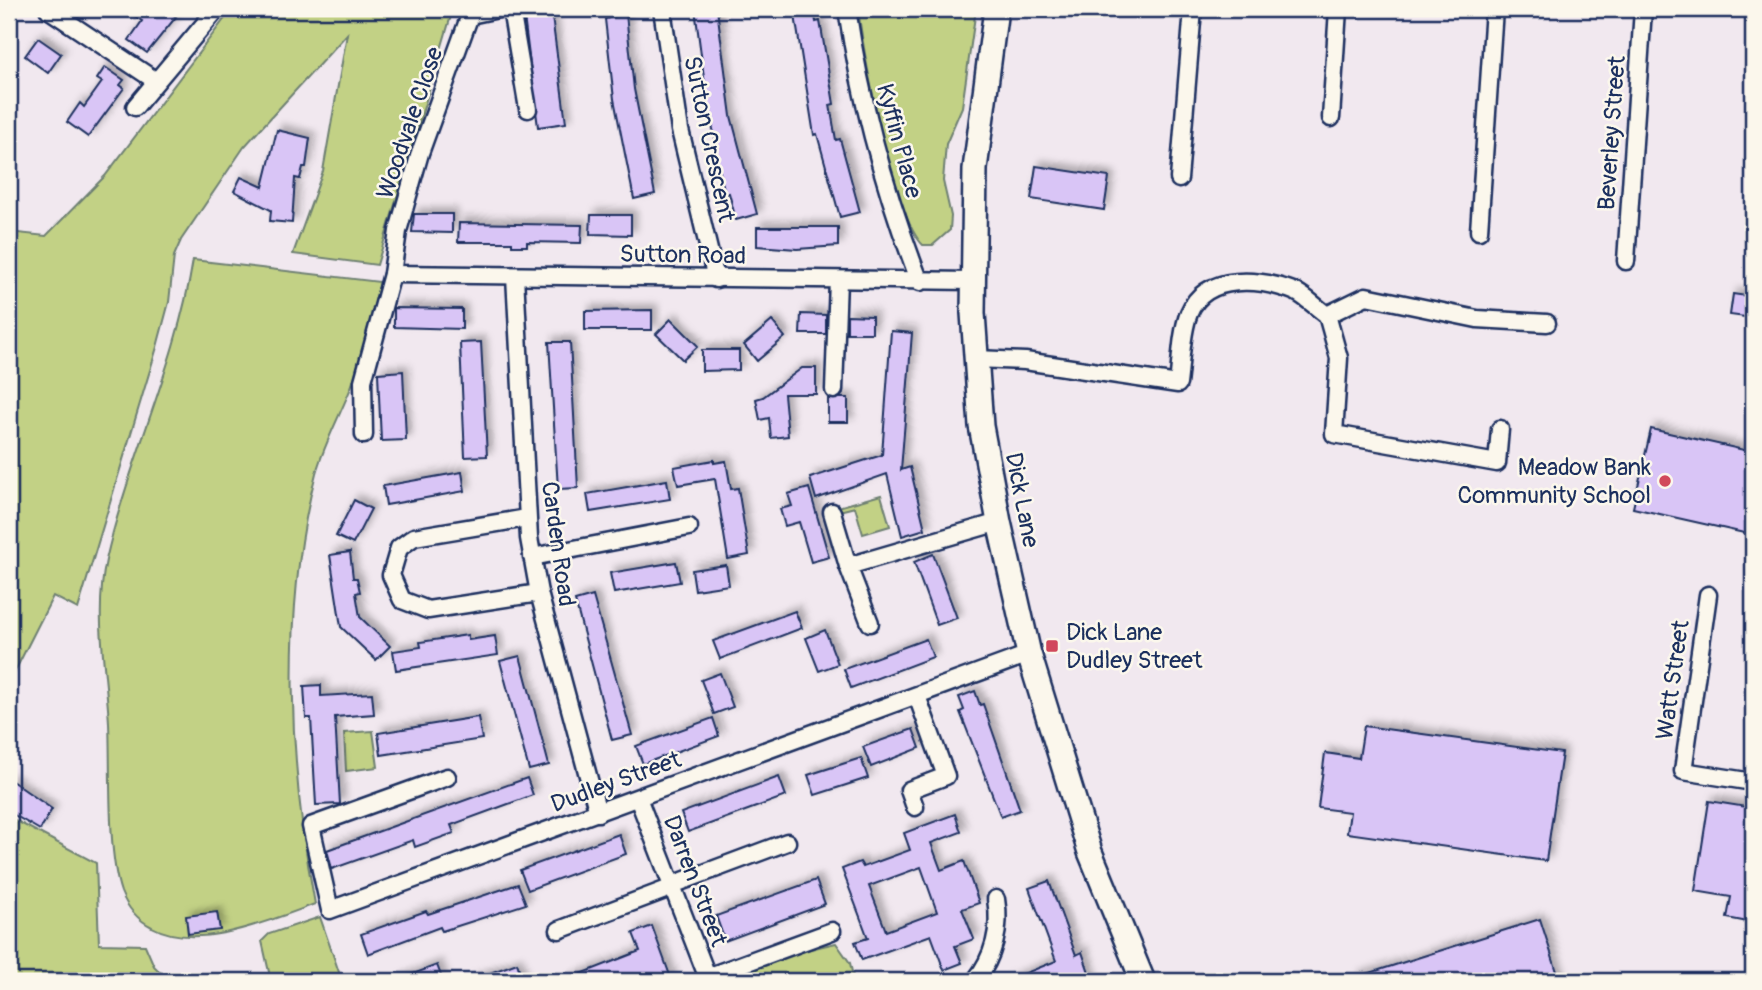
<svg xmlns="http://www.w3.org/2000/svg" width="1762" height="990" viewBox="0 0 1762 990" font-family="Pangolin,sans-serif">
	<defs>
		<filter id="shadow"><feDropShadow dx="5" dy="-5" stdDeviation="3.5" flood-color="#0004"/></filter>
	</defs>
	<rect width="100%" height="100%" fill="#f1e8ef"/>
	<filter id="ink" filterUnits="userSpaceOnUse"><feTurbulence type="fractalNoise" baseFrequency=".0143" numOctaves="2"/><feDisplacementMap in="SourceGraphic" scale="14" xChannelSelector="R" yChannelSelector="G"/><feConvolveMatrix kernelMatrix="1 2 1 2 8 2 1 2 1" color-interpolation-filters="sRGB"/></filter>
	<g filter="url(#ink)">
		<g fill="#c2d185" stroke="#6e8072" stroke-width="2">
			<path d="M 232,9 L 453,9 L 377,265 L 293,254 L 323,171 L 347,34 L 244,147 L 181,240 L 174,256 L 169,302 L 157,347 L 78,609 L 53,596 L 9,683 L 9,232 L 46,236 L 105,176 Z"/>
			<path d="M 858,9 L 976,9 L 962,107 L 946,144 L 943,181 L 951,216 L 950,230 L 933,245 L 923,245 C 893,216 864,55 858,9 Z"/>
			<path d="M 193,260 L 380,282 C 372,318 363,356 350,390 C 339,417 324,445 316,473 C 281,608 289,768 315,904 C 271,920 197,952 152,927 C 138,920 127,907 121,892 C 107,852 111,768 109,723 C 106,668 94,615 106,560 C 129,459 177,363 193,260 Z"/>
			<path d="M 881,495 L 890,526 L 863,534 L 855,507 L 839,511 L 838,507 Z"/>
			<path d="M 373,731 L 378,767 L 346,771 L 344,733 Z"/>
			<path d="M 9,817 L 96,863 L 99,944 L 145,945 L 154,966 L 169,981 L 9,981 Z"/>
			<path d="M 320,917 L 342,981 L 271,981 L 262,941 L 269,934 Z"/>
			<path d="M 836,943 L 850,963 L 854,981 L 732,981 C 764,961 799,951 836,943 Z"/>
		</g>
		<g fill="#d9c5f6" stroke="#1b2f5e" stroke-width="2" fill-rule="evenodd" filter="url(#shadow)">
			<path d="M 124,9 L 165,9 L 176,17 L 147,53 L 129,40 L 142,21 Z"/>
			<path d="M 523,9 L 551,9 L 566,123 L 538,127 Z"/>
			<path d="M 695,9 L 717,9 L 731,116 L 757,214 L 736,220 L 729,193 L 725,194 L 714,147 L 717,146 L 708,108 Z"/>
			<path d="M 794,9 L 814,9 L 816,22 L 820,21 L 834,104 L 830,105 L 836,140 L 840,139 L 860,212 L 840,217 L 817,134 L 814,135 Z"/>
			<path d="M 626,14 L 634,89 L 655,194 L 634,199 L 614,99 L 605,19 Z"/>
			<path d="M 38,38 L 61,54 L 48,73 L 25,56 Z"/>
			<path d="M 105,67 L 124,80 L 120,85 L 124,88 L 88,137 L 67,122 L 80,103 L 84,107 L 102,82 L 97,79 Z"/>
			<path d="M 277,130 L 310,138 L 306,167 L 303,167 L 300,179 L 295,178 L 292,223 L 270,221 L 271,210 L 234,191 L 241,177 L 263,187 Z"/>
			<path d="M 1036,166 L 1109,177 L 1104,210 L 1031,199 Z"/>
			<path d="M 414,214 L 452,214 L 452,233 L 412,232 Z"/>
			<path d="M 591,215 L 631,215 L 631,235 L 590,234 Z"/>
			<path d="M 459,223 L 582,225 L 581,243 L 527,242 L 527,246 L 512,246 L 512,242 L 458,242 Z"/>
			<path d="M 757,227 L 838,227 L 838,246 L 797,249 L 757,246 Z"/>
			<path d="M 1733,294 L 1753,297 L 1753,318 L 1730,315 Z"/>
			<path d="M 394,308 L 462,309 L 462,329 L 394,327 Z"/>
			<path d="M 652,310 L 652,330 L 585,330 L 585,311 Z"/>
			<path d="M 801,314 L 826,315 L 826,334 L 800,334 Z"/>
			<path d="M 847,315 L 872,316 L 872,333 L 847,333 Z"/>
			<path d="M 671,319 L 698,346 L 683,360 L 656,334 Z"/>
			<path d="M 772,321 L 785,337 L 757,361 L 744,345 Z"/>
			<path d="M 891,331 L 912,333 L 901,470 L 910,467 L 925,529 L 902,536 L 887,474 L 816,499 L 810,478 L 882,455 Z"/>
			<path d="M 481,342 L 487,456 L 465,457 L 460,343 Z"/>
			<path d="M 549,342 L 570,342 L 578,488 L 558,489 Z"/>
			<path d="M 702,350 L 739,350 L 739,370 L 702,371 Z"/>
			<path d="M 802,368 L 816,368 L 816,394 L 784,394 L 788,436 L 771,438 L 769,418 L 760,420 L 756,399 L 763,397 Z"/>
			<path d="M 403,371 L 406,440 L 381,441 L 378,373 Z"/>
			<path d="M 840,398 L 848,398 L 848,422 L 828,422 L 828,399 Z"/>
			<path d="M 1651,429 L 1753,452 L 1753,535 L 1633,508 Z"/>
			<path d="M 714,460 L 714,463 L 726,461 L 731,489 L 738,488 L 749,555 L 728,559 L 715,479 L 678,485 L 674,467 Z"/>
			<path d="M 462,472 L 465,491 L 386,505 L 383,486 Z"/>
			<path d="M 667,480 L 670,499 L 590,512 L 587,494 Z"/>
			<path d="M 809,488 L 829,557 L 811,562 L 799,522 L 785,526 L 780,509 L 792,506 L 788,494 Z"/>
			<path d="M 354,500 L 371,509 L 353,544 L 336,536 Z"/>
			<path d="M 350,552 L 353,578 L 357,578 L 360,592 L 356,593 L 360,617 L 390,646 L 376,660 L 341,627 L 330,555 Z"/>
			<path d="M 933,554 L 957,618 L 937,625 L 914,562 Z"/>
			<path d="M 676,562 L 680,582 L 614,593 L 610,573 Z"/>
			<path d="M 726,565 L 729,585 L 695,590 L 692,570 Z"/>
			<path d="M 593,596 L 632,735 L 612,740 L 575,601 Z"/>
			<path d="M 795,611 L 802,628 L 720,659 L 713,641 Z"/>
			<path d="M 825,630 L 838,664 L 819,671 L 806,638 Z"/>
			<path d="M 468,635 L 468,640 L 495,636 L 498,655 L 396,670 L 393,651 L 421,647 L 420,642 Z"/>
			<path d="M 926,639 L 933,657 L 851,688 L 844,669 Z"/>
			<path d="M 520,656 L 549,765 L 529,770 L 500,661 Z"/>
			<path d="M 720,673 L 733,707 L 714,714 L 701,680 Z"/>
			<path d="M 321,685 L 321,696 L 372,693 L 374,714 L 335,717 L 340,804 L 316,805 L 311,718 L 306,718 L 304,686 Z"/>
			<path d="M 975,691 L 980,705 L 983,704 L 1020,810 L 1001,817 L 960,712 L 964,710 L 959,697 Z"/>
			<path d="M 478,717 L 482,739 L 381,755 L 378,733 Z"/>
			<path d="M 713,718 L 719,736 L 643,764 L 636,746 Z"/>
			<path d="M 1364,726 L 1562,753 L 1546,861 L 1347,833 L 1350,812 L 1318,808 L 1325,753 L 1359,758 Z"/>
			<path d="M 913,729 L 920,748 L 871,767 L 863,747 Z"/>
			<path d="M 861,758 L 868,778 L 815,795 L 808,775 Z"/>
			<path d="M 779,777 L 786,796 L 688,832 L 681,813 Z"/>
			<path d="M 527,778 L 533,795 L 451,825 L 454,833 L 415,847 L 413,840 L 332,869 L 327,850 Z"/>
			<path d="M 9,779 L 52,809 L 40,830 L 9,812 Z"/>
			<path d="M 1709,801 L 1753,808 L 1753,923 L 1727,918 L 1731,897 L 1695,891 Z"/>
			<path d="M 955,814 L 961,832 L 931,843 L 941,870 L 964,861 L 979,903 L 962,909 L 974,939 L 955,946 L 962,963 L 944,970 L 931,935 L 862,960 L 855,942 L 868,938 L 842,869 L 860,862 L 863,867 L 910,850 L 904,833 ZM 921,867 L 937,912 L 886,931 L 869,886 Z"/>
			<path d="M 619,834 L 626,854 L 528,890 L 520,870 Z"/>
			<path d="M 816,880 L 825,904 L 725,941 L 716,916 Z"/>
			<path d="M 1049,881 L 1076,955 L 1082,952 L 1092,981 L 1006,981 L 1056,961 L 1029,888 Z"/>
			<path d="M 518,884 L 526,904 L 442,931 L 440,927 L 368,954 L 361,934 L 426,911 L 428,914 Z"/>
			<path d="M 217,912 L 220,930 L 188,934 L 186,916 Z"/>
			<path d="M 1540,919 L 1560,981 L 1354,981 L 1354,978 Z"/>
			<path d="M 652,926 L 672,981 L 563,981 L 640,951 L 633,933 Z"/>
			<path d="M 517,963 L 523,981 L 472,981 L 471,980 Z"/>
			<path d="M 437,965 L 443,981 L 397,981 L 397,980 Z"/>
		</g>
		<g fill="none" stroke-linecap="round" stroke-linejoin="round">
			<g stroke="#1b2f5e" stroke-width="21">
				<g id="street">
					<path d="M 48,9 L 156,81"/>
					<path d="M 511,9 L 528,109"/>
					<path d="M 662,9 L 680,130 L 716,279"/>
					<path d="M 847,9 C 861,104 885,192 920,282"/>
					<path d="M 135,107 L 217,9"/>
					<path d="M 1331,118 L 1338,9"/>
					<path d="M 1179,179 L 1193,9"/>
					<path d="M 1479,231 L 1494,9"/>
					<path d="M 1626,261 L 1643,9"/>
					<path d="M 392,274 L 973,281"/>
					<path d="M 515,276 L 529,538 L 539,593 L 598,813"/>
					<path d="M 1327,315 L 1339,358 L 1334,434 L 1497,463 L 1500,429"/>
					<path d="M 975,359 L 1025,361 L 1178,384 C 1181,362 1181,333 1189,313 C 1206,272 1262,279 1296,292 C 1306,297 1317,308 1327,315 L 1366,296 L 1477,319 L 1547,323"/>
					<path d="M 834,390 L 838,280"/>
					<path d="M 364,435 L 363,381 L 392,274 L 398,231 L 420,153 L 470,15 L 498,9"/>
					<path d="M 832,512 L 848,566"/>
					<path d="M 527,518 L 414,537 L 399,548 L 391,575 L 402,600 L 428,610 L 539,593"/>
					<path d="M 532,557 L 689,527"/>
					<path d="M 1708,595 L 1683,771 L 1753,782"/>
					<path d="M 870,623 L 848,566 L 999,522"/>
					<path d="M 447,777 L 311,826 L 330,910 L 1029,654"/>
					<path d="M 638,798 L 709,981"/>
					<path d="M 915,807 L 909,790 L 946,776 L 917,696"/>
					<path d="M 672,885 L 787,842"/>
					<path d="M 559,930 L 673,887"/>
					<path d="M 707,977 L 832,931"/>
					<path d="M 975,981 C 994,957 1001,928 996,899"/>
				</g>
			</g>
			<g stroke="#1b2f5e" stroke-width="28">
				<path id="secondary" d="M 996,9 L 975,169 L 973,313 L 981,426 L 999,522 L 1029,654 L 1090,852 L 1143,981"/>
			</g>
			<use href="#street" stroke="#fbf7ec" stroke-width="16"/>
			<use href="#secondary" stroke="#fbf7ec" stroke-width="23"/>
		</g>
	</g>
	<g fill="#d1495b" stroke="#fbf7ec" stroke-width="2.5">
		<circle cx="1665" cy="481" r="7"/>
		<rect x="1045" y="639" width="14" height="14" rx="3.5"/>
	</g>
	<g text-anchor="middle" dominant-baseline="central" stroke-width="5" stroke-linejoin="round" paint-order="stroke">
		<g font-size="24" fill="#1b2f5e" stroke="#fbf7ec">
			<text transform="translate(410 123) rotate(-71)">Woodvale Close</text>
			<text transform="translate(1612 133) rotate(-86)">Beverley Street</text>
			<text transform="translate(709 139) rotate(78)">Sutton Crescent</text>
			<text transform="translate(899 141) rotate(75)">Kyffin Place</text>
			<text transform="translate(683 255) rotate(1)">Sutton Road</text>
			<text transform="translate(1022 500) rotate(79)">Dick Lane</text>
			<text transform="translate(558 544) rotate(82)">Carden Road</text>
			<text transform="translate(1673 680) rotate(-82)">Watt Street</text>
			<text transform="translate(616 782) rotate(-20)">Dudley Street</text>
			<text transform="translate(695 881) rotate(69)">Darren Street</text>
		</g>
		<g font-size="24" fill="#1b2f5e" stroke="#fbf7ec" text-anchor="end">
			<text x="1651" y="467">Meadow Bank<tspan x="1651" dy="28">Community School</tspan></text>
			<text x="1066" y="632" text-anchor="start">Dick Lane<tspan x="1066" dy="28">Dudley Street</tspan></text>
		</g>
	</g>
	<rect width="1762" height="990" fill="none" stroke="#fbf7ec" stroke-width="35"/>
	<rect x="18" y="18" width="1727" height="955" fill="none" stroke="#1b2f5e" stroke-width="2.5" filter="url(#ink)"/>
</svg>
